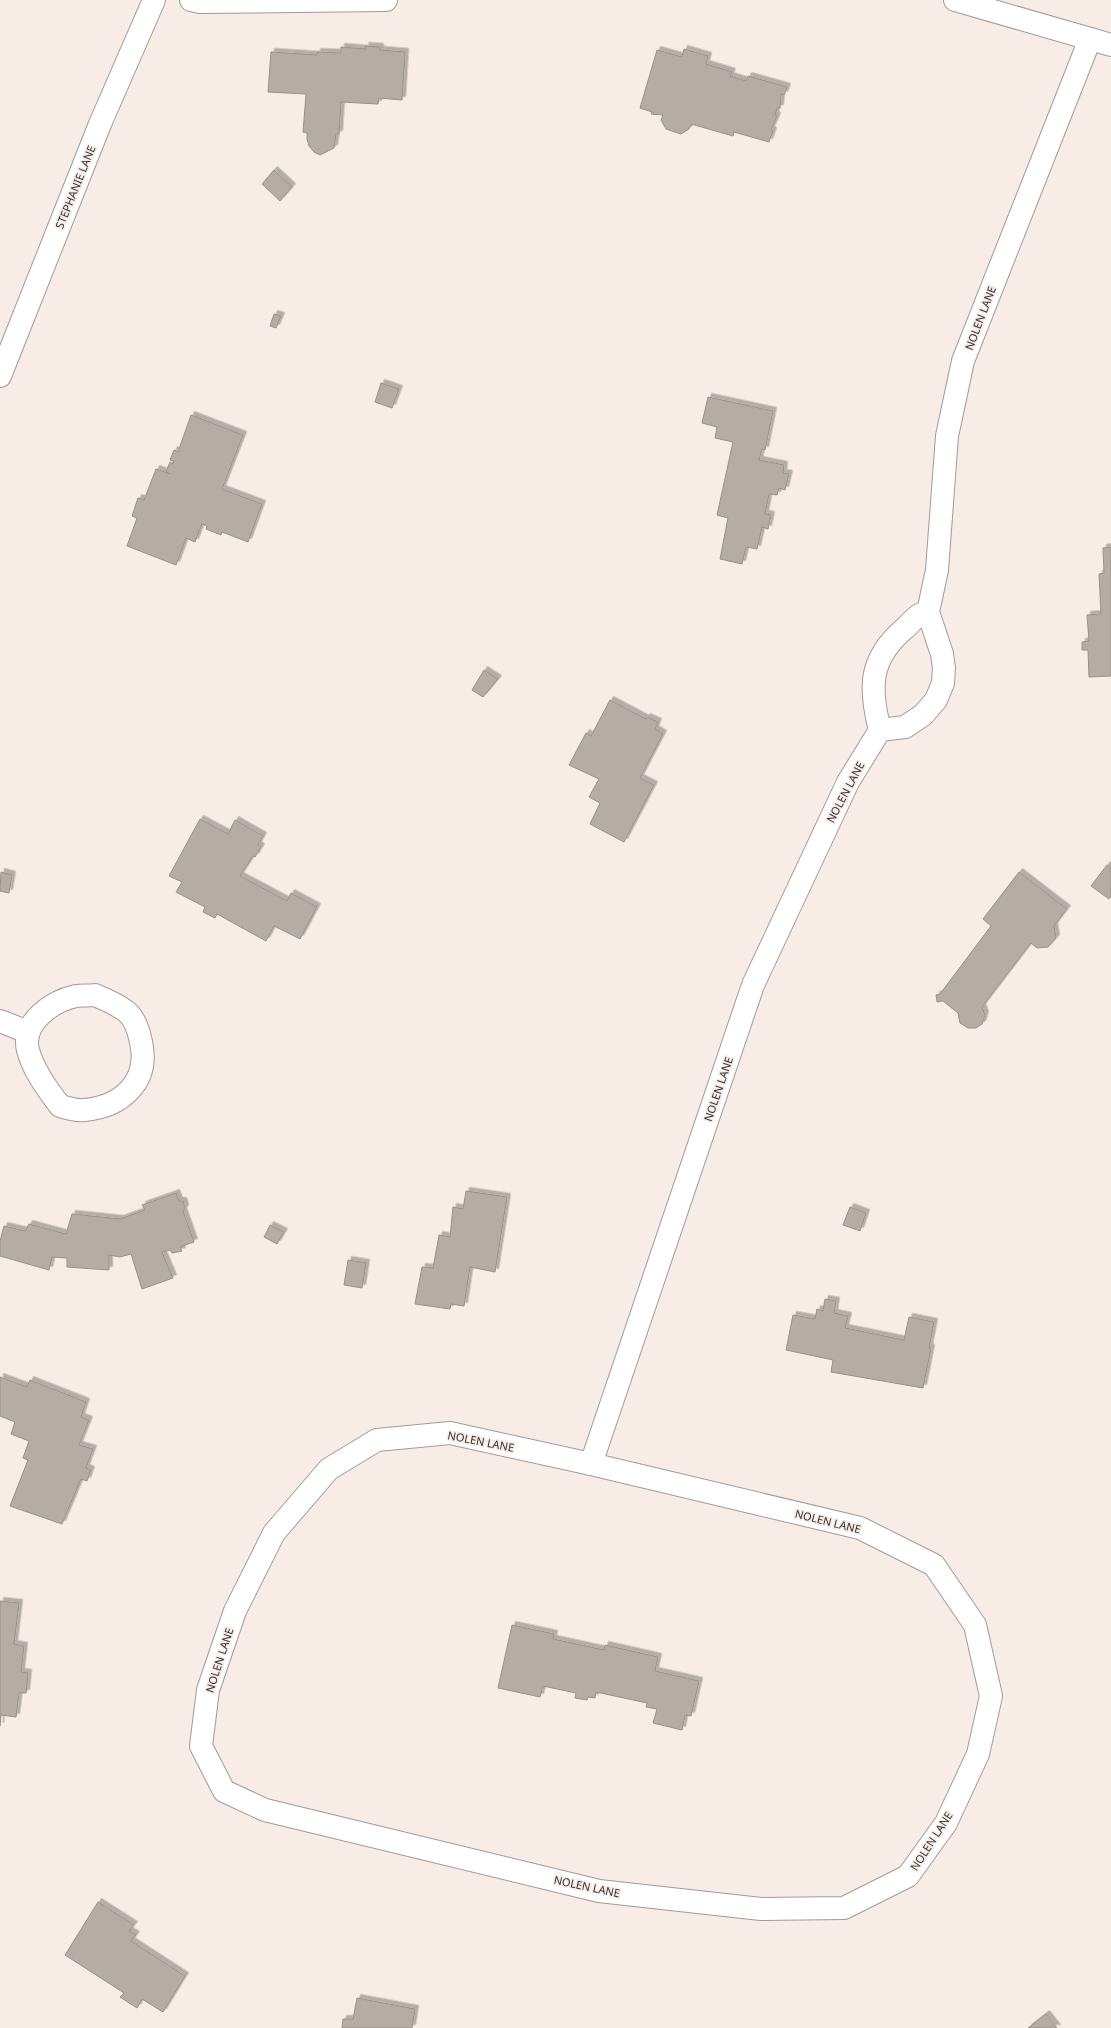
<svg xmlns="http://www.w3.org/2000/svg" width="1111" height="2028" viewBox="0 0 1111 2028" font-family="'Noto Sans',sans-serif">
	<defs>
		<filter id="shadow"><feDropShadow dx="3.5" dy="-3.5" stdDeviation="0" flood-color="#0004"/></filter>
	</defs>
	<rect width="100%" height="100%" fill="#f7ece6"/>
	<g fill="#b6aca6" stroke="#9a908a" filter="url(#shadow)">
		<path d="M 365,46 L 380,47 L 380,50 L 405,52 L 402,100 L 379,98 L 378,104 L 341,102 L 339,134 L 336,134 L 334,148 L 320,155 L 314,152 L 309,146 L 307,139 L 307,133 L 303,132 L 306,94 L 268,92 L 271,52 L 317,55 L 317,52 L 341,53 L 341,47 L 366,49 Z"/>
		<path d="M 684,49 L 708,56 L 706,64 L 732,72 L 730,76 L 746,81 L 748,76 L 787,87 L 784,95 L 781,94 L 780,108 L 777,108 L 775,115 L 777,116 L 771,130 L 773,131 L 769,142 L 734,132 L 733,136 L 691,124 L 689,129 L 681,134 L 666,129 L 661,120 L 663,115 L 651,114 L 652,112 L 640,108 L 657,50 L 682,57 Z"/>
		<path d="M 274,170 L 292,187 L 280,201 L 262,184 Z"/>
		<path d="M 274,314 L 281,316 L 276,328 L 270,326 Z"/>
		<path d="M 381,383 L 399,389 L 392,408 L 375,402 Z"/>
		<path d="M 708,397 L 773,411 L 765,450 L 762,449 L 759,460 L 784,465 L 783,473 L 789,474 L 785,490 L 779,488 L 777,495 L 769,494 L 765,514 L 771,515 L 768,529 L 762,527 L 757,549 L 746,547 L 742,564 L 720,559 L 728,518 L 717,515 L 733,442 L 715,438 L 717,427 L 702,423 Z"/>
		<path d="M 191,415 L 243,435 L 222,489 L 262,504 L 248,542 L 222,532 L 221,535 L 206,529 L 207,526 L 202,524 L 195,542 L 186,538 L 176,565 L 127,546 L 137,518 L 132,516 L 138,498 L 144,500 L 156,469 L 170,474 L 166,472 L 170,462 L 173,464 L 174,461 L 170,460 L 174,450 L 179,452 L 179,449 Z"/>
		<path d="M 1111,547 L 1111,676 L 1089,677 L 1088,650 L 1082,650 L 1082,642 L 1089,641 L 1087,615 L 1101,614 L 1099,574 L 1104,573 L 1103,548 Z"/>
		<path d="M 484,670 L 498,679 L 483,697 L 472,690 Z"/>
		<path d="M 610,700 L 646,719 L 647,717 L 658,722 L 655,729 L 663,734 L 640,778 L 654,785 L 624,842 L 590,824 L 600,803 L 589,797 L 599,779 L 569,765 L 586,733 L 591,736 Z"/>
		<path d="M 200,819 L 228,834 L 235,820 L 263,836 L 258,845 L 261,847 L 255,857 L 253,856 L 240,876 L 287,901 L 291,893 L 317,907 L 300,939 L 274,926 L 266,941 L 217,914 L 215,918 L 203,912 L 205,907 L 176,892 L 182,882 L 169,876 Z"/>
		<path d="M 1107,865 L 1111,868 L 1111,896 L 1109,899 L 1091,886 Z"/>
		<path d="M 1,872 L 12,875 L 9,893 L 0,891 Z"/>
		<path d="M 1019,872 L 1067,909 L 1054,926 L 1056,938 L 1048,947 L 1037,948 L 1031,943 L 982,1007 L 985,1015 L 982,1024 L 976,1028 L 968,1028 L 960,1023 L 958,1013 L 943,1001 L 937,1002 L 936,995 L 940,994 L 991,926 L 983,919 Z"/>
		<path d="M 466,1191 L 507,1197 L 495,1272 L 470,1267 L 464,1306 L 451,1304 L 450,1309 L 415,1304 L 422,1267 L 433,1268 L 439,1235 L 450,1237 L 453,1207 L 463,1209 Z"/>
		<path d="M 176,1193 L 179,1201 L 183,1201 L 185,1208 L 183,1211 L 194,1242 L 180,1247 L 182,1251 L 172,1253 L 170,1250 L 162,1252 L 173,1278 L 142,1289 L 131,1254 L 120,1257 L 109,1255 L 109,1270 L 67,1267 L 67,1258 L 52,1257 L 49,1270 L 0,1256 L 0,1241 L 4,1226 L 25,1231 L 29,1224 L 66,1234 L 72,1214 L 120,1219 L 145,1210 L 142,1205 Z"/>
		<path d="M 850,1207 L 866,1213 L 860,1231 L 843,1225 Z"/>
		<path d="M 270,1225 L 284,1232 L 277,1244 L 264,1237 Z"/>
		<path d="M 348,1260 L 366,1263 L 362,1288 L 344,1285 Z"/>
		<path d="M 825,1299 L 836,1301 L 834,1313 L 848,1316 L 845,1328 L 904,1340 L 909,1317 L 934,1322 L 929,1348 L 931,1348 L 923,1388 L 831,1372 L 833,1360 L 786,1350 L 793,1315 L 815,1319 L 817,1309 L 823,1311 Z"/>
		<path d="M 0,1377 L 27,1387 L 30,1380 L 86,1402 L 81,1417 L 89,1420 L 79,1445 L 93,1449 L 86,1468 L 91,1470 L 87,1481 L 81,1479 L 62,1524 L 10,1506 L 28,1460 L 23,1458 L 29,1441 L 11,1434 L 15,1422 L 0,1416 Z"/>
		<path d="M 0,1601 L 19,1603 L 14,1644 L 24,1646 L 21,1672 L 28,1673 L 26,1693 L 19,1693 L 16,1717 L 1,1715 L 0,1726 Z"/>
		<path d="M 512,1625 L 554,1634 L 553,1639 L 604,1650 L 605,1645 L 658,1657 L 655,1671 L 699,1681 L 691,1716 L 685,1715 L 682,1730 L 653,1723 L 657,1709 L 646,1707 L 647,1703 L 596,1692 L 595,1698 L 588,1697 L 587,1700 L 575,1698 L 576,1693 L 543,1686 L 540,1697 L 498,1688 Z"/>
		<path d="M 98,1902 L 134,1925 L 129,1931 L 136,1935 L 131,1941 L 185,1976 L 163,2012 L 142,1999 L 137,2008 L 120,1997 L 124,1993 L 65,1955 Z"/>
		<path d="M 357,1998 L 415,2009 L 412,2028 L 342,2028 L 343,2019 L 353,2019 Z"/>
		<path d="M 1046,2014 L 1057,2028 L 1028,2028 Z"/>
	</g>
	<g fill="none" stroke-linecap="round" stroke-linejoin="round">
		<g stroke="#a49a94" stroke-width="24">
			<g id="minor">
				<path d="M 191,0 L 200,2 L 386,0"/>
				<path d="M 955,0 L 1111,45"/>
				<path d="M 0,376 L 100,124 L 154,0"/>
				<path d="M 880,730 C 869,688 869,659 904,629 C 915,620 913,616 928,612"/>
				<path d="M 95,995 C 107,1000 117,1004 127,1012 C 135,1019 139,1032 141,1042 C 150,1082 121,1107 84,1110 C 76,1111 67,1108 60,1106 C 48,1090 33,1070 28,1050 C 21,1022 53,1001 76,996 C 82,995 89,996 95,995 Z"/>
				<path d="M 0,1021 L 28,1032"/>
				<path d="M 450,1433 L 591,1464 L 860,1528 L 934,1565 L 975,1625 L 991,1696 L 978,1754 L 946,1823 L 908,1876 L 844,1908 L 761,1909 L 599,1891 L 265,1810 L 224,1791 L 201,1746 L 208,1690 L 235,1611 L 274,1533 L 329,1469 L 377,1440 Z"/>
				<path d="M 591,1464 L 753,985 L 848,782 L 880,730 L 905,727 L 923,715 L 936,700 L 943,683 L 944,668 L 942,654 L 928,612 L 937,570 L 947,436 L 963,361 L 1090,39"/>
			</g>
		</g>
		<use href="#minor" stroke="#fff" stroke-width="22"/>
	</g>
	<g text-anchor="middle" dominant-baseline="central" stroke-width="3.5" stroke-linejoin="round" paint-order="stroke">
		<g font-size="11" fill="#332f2d" stroke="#f7ece6">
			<text transform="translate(75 187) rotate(-68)">STEPHANIE LANE</text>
			<text transform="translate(980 318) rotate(-69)">NOLEN LANE</text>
			<text transform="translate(845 792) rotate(-62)">NOLEN LANE</text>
			<text transform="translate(718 1089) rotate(-71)">NOLEN LANE</text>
			<text transform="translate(481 1441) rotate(11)">NOLEN LANE</text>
			<text transform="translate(828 1521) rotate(14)">NOLEN LANE</text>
			<text transform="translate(219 1660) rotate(-72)">NOLEN LANE</text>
			<text transform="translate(931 1841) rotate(-57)">NOLEN LANE</text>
			<text transform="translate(587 1886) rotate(12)">NOLEN LANE</text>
		</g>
	</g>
</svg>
